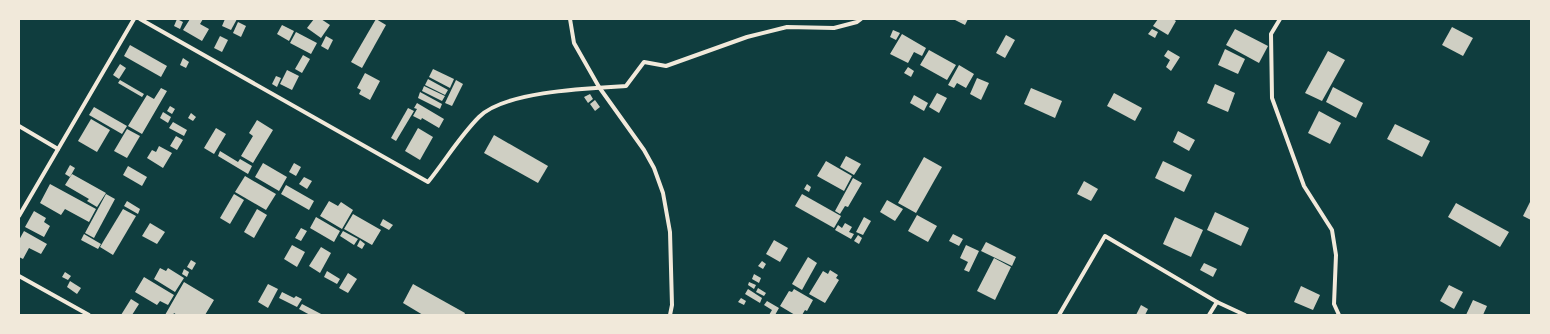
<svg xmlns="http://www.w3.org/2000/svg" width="1550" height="334" viewBox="0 0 1550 334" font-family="'Space Grotesk',sans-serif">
	<rect width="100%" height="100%" fill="#0f3d3e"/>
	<g fill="#cfcfc3">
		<path d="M 177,19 L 183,22 L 180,29 L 174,26 Z"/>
		<path d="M 190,19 L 203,19 L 200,24 L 209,29 L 202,41 L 183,30 Z"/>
		<path d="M 225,19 L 237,19 L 231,30 L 222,26 Z"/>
		<path d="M 314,19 L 321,19 L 330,25 L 321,38 L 307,28 Z"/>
		<path d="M 376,19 L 386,25 L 362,68 L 351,62 Z"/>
		<path d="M 953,19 L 968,19 L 965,25 Z"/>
		<path d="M 1158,19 L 1173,19 L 1176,21 L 1168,35 L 1153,26 Z"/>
		<path d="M 238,22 L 246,26 L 241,37 L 233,33 Z"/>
		<path d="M 282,25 L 294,31 L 289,41 L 277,34 Z"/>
		<path d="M 1452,27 L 1473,38 L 1463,56 L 1442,45 Z"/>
		<path d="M 1152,29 L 1158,32 L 1155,38 L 1148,34 Z"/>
		<path d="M 1235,29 L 1268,46 L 1259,63 L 1226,45 Z"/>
		<path d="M 893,30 L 900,33 L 896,40 L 890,37 Z"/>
		<path d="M 296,32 L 317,43 L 311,54 L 290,43 Z"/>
		<path d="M 902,34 L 926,48 L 922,56 L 914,52 L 908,63 L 890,54 Z"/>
		<path d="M 1006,35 L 1015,40 L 1005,58 L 996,53 Z"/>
		<path d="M 220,36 L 228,40 L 222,52 L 214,48 Z"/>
		<path d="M 326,36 L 333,40 L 328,50 L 321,46 Z"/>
		<path d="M 130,45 L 167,66 L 161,77 L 124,56 Z"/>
		<path d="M 1225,49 L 1245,59 L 1238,74 L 1218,65 Z"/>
		<path d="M 929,50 L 956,65 L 947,80 L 920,65 Z"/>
		<path d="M 1168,50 L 1180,57 L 1171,71 L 1166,67 L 1170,60 L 1164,56 Z"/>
		<path d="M 1328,51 L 1345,60 L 1322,101 L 1305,93 Z"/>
		<path d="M 303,55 L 310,59 L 302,73 L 295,69 Z"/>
		<path d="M 183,58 L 189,62 L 186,68 L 180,65 Z"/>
		<path d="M 120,64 L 126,68 L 119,79 L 113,75 Z"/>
		<path d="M 959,65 L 974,74 L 966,88 L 957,83 L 954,88 L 948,85 Z"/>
		<path d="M 908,67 L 914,71 L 911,77 L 904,73 Z"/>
		<path d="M 433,69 L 454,79 L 450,88 L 429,77 Z"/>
		<path d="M 287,70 L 299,76 L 292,90 L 280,84 Z"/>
		<path d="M 365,73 L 380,81 L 370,100 L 359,94 L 361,90 L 357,88 Z"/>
		<path d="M 276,76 L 281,78 L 277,87 L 272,84 Z"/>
		<path d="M 977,78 L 989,83 L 981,100 L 970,94 Z"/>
		<path d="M 428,79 L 448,90 L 445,95 L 425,85 Z"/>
		<path d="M 120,80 L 144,94 L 142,97 L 118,83 Z"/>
		<path d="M 456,80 L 463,84 L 452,106 L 445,103 Z"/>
		<path d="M 1215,84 L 1235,93 L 1228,112 L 1207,103 Z"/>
		<path d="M 424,86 L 445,96 L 442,101 L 422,91 Z"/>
		<path d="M 1333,87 L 1363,103 L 1356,118 L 1326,102 Z"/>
		<path d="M 161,88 L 167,91 L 142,134 L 128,126 L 147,95 L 154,99 Z"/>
		<path d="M 1031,88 L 1062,101 L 1055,118 L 1024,104 Z"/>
		<path d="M 420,92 L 442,104 L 440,109 L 418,98 Z"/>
		<path d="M 937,93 L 947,98 L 939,113 L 929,107 Z"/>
		<path d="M 1114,93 L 1142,108 L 1135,121 L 1107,106 Z"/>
		<path d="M 590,94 L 593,99 L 588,103 L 584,97 Z"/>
		<path d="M 914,95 L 928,103 L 924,111 L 910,103 Z"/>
		<path d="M 595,100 L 600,107 L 595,111 L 590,104 Z"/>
		<path d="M 417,103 L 444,119 L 439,128 L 422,118 L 421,120 L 413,116 L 417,109 L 414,108 Z"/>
		<path d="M 170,106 L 175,109 L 172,114 L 167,111 Z"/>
		<path d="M 94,107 L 127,126 L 122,134 L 89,115 Z"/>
		<path d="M 408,108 L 414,111 L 396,141 L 391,138 Z"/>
		<path d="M 1319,111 L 1341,123 L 1330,144 L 1308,133 Z"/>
		<path d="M 163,112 L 171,117 L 168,123 L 160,118 Z"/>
		<path d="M 191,113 L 196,117 L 193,121 L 188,118 Z"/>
		<path d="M 91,119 L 110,130 L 97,152 L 78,141 Z"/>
		<path d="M 257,120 L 273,130 L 253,163 L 241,156 L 253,136 L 249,133 Z"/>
		<path d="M 173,122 L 187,130 L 184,136 L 169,128 Z"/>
		<path d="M 1395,124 L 1430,141 L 1422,157 L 1387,139 Z"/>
		<path d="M 216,128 L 226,134 L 214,154 L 204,148 Z"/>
		<path d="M 418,128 L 433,137 L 420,160 L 405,151 Z"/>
		<path d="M 127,129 L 140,136 L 127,158 L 114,151 Z"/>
		<path d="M 1178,131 L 1195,140 L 1189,151 L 1173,142 Z"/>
		<path d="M 494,135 L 548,166 L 538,183 L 484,153 Z"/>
		<path d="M 176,136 L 183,140 L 177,150 L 170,146 Z"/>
		<path d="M 159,146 L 172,153 L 163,168 L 147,158 L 152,150 L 156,152 Z"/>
		<path d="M 220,151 L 238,162 L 240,159 L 252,166 L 248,174 L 218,156 Z"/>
		<path d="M 846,156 L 861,164 L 854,175 L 840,167 Z"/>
		<path d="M 924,157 L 942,167 L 916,213 L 898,203 Z"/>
		<path d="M 826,161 L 852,176 L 844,191 L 817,176 Z"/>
		<path d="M 1163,161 L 1192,175 L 1184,192 L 1155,178 Z"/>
		<path d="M 263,163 L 287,177 L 279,191 L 255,177 Z"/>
		<path d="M 294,163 L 301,167 L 296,176 L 289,172 Z"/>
		<path d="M 70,165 L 75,168 L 70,177 L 65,174 Z"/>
		<path d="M 128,166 L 147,177 L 142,186 L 123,175 Z"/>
		<path d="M 72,174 L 106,193 L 97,207 L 87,201 L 89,199 L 65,185 Z"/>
		<path d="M 245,176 L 276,194 L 266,210 L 235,192 Z"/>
		<path d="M 304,177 L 312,181 L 307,189 L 299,184 Z"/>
		<path d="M 853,178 L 862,183 L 848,207 L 845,206 L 840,214 L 835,211 Z"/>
		<path d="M 1084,181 L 1098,189 L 1091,201 L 1077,194 Z"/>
		<path d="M 50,184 L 96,209 L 89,222 L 65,209 L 61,215 L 40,203 Z"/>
		<path d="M 807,184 L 811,187 L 809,192 L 804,189 Z"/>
		<path d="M 286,185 L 314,201 L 309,210 L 281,194 Z"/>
		<path d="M 106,194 L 115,199 L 94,238 L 85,233 Z"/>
		<path d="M 234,194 L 244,200 L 230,224 L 220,218 Z"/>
		<path d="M 802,194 L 841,216 L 834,228 L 795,206 Z"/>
		<path d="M 887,200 L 903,209 L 895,221 L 880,212 Z"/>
		<path d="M 1531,200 L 1531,220 L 1523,216 Z"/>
		<path d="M 127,201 L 140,209 L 138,214 L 124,206 Z"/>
		<path d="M 329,201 L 338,206 L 341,202 L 353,210 L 342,229 L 320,216 Z"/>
		<path d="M 1456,203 L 1509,232 L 1500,247 L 1448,217 Z"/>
		<path d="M 123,209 L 136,216 L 113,255 L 100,247 Z"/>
		<path d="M 257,209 L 267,215 L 254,238 L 244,232 Z"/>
		<path d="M 34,211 L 46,218 L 44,222 L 50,226 L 44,237 L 25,227 Z"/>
		<path d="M 1215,212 L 1249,228 L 1241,246 L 1207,230 Z"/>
		<path d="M 353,214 L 381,230 L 372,245 L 344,229 Z"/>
		<path d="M 917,215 L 937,226 L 928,242 L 908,231 Z"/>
		<path d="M 316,217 L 340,231 L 334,242 L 310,228 Z"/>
		<path d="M 864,217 L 871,221 L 863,235 L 856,232 Z"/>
		<path d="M 1175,217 L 1203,230 L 1191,257 L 1163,244 Z"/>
		<path d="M 383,219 L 393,225 L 389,230 L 380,225 Z"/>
		<path d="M 150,223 L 165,232 L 157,244 L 142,236 Z"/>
		<path d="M 845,223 L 852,227 L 849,232 L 854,234 L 851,239 L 835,230 L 838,225 L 842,228 Z"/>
		<path d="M 301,228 L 307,231 L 301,241 L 295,238 Z"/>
		<path d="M 24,231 L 47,244 L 41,254 L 29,248 L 23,259 L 19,257 L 19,240 Z"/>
		<path d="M 343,231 L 358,239 L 354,245 L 340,236 Z"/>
		<path d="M 84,234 L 101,244 L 98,249 L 81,240 Z"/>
		<path d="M 953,234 L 963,239 L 959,246 L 949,241 Z"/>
		<path d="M 858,235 L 862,238 L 859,244 L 854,241 Z"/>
		<path d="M 360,240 L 365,244 L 362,249 L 357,246 Z"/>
		<path d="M 774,240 L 788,248 L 780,262 L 766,254 Z"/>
		<path d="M 986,242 L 1016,257 L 1012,266 L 981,251 Z"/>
		<path d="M 292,245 L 305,252 L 297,267 L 284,259 Z"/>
		<path d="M 966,245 L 979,251 L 969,272 L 964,270 L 968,262 L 960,258 Z"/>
		<path d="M 321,247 L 331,253 L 320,273 L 309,266 Z"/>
		<path d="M 808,257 L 817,263 L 802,290 L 792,284 Z"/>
		<path d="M 994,258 L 1011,267 L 995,300 L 977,291 Z"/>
		<path d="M 191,260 L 196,263 L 192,270 L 187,267 Z"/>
		<path d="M 762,261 L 766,264 L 763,269 L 758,266 Z"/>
		<path d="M 1204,263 L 1217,269 L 1213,277 L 1200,270 Z"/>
		<path d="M 160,268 L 166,271 L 168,268 L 184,278 L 175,292 L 154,279 Z"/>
		<path d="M 184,269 L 189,272 L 187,277 L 182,274 Z"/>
		<path d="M 830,270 L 838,275 L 836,278 L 839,280 L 825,303 L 809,294 L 823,271 L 828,274 Z"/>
		<path d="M 327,271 L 340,279 L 337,284 L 324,277 Z"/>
		<path d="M 65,272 L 71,276 L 68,280 L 62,277 Z"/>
		<path d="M 348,273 L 357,279 L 348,293 L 339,288 Z"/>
		<path d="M 754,274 L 761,278 L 759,283 L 752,279 Z"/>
		<path d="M 144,277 L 174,295 L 168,305 L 160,301 L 157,305 L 135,292 Z"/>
		<path d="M 70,281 L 81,288 L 77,294 L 67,287 Z"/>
		<path d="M 184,282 L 214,300 L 205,315 L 177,315 L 174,313 L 173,315 L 165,315 Z"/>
		<path d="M 749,282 L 756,285 L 754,289 L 748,285 Z"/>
		<path d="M 268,284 L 278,289 L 268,308 L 258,302 Z"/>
		<path d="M 413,284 L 465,313 L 464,315 L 423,315 L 403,303 Z"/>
		<path d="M 1449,285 L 1463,292 L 1454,309 L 1440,301 Z"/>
		<path d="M 1301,286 L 1320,295 L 1313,310 L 1294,302 Z"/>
		<path d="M 758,288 L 766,293 L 764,296 L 756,292 Z"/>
		<path d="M 748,289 L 762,298 L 760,303 L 745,294 Z"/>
		<path d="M 794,289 L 813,300 L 807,311 L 805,310 L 802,315 L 795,315 L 780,306 L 789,291 L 792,292 Z"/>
		<path d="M 282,292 L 294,298 L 296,296 L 302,299 L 297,307 L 279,298 Z"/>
		<path d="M 741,298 L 746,301 L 744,305 L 738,302 Z"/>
		<path d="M 131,299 L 139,304 L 132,315 L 121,315 Z"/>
		<path d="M 1473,300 L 1487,306 L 1483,315 L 1466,315 Z"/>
		<path d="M 767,301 L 779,308 L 775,315 L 769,315 L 772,310 L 764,305 Z"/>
		<path d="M 302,304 L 323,315 L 310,315 L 299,309 Z"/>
		<path d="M 1141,305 L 1148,309 L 1145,315 L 1136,315 Z"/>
	</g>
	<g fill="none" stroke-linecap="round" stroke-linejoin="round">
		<g stroke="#f1e9da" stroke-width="4">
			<path d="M 140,19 L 428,182 C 445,161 460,136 479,117 C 504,91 591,88 626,86 L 644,62 L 666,66 L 747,37 L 787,27 L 834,28 L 857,22 L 861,19"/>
			<path d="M 570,19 L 574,43 L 599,87 L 644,150 L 654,168 L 663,193 L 670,232 L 672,305 L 670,315"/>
			<path d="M 1280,19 L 1271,34 L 1272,98 L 1304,186 L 1332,230 L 1336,255 L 1334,304 L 1339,315"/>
			<path d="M 19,126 L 58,149"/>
			<path d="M 19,216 L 134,19"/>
			<path d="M 19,276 L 89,315"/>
			<path d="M 1059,315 L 1105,236 L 1217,302 L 1245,315"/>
			<path d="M 1209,315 L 1217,302"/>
		</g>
	</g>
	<rect width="1550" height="334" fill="none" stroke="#f1e9da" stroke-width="40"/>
</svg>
